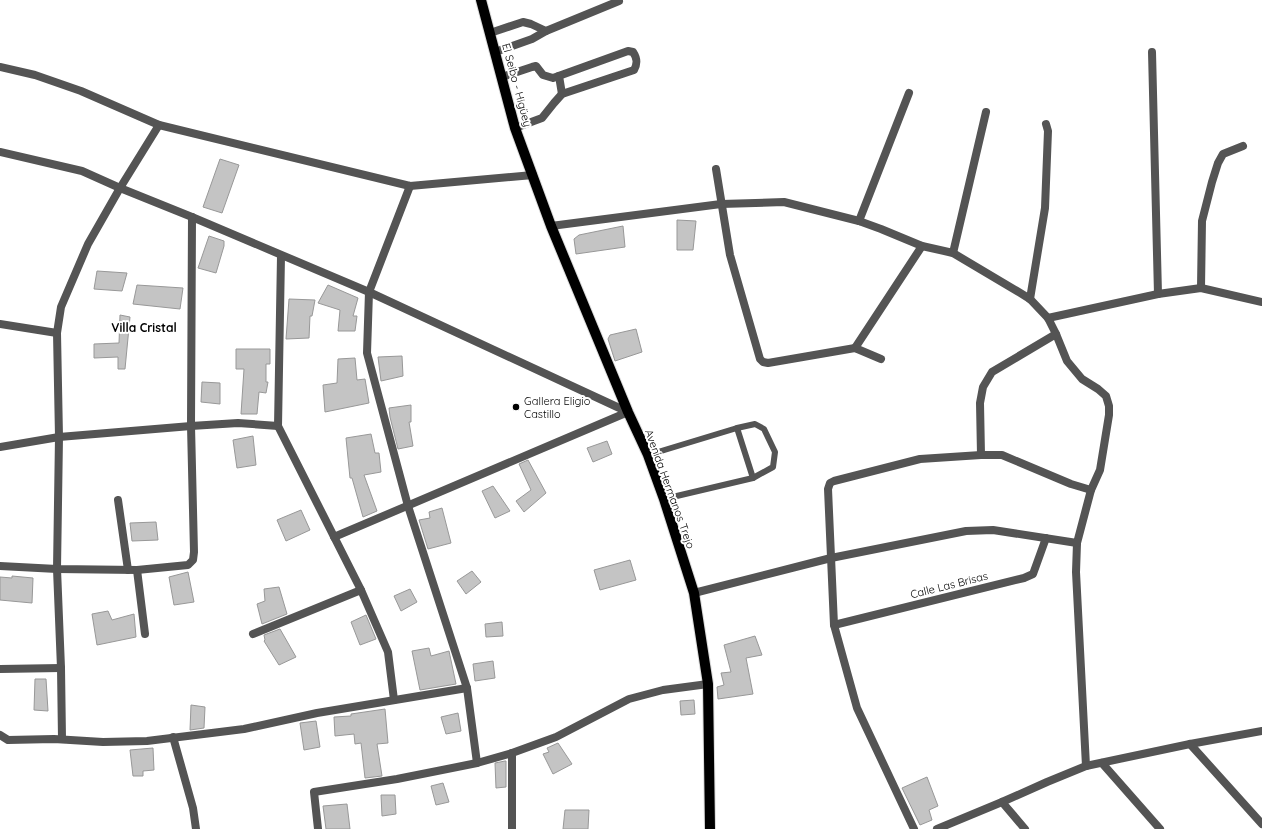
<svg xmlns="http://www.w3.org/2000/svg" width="1262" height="829" viewBox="0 0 1262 829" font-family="Quicksand,sans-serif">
	<rect width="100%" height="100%" fill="#fff"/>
	<g fill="#c4c4c4" stroke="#989898">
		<path d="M 220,159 L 239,165 L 222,213 L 203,207 Z"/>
		<path d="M 677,220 L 696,221 L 693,250 L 677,250 Z"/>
		<path d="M 623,226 L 625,247 L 576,254 L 574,239 L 579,235 Z"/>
		<path d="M 209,236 L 224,241 L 224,246 L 216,273 L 198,268 Z"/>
		<path d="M 97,271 L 127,273 L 122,291 L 94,289 Z"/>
		<path d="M 137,285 L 183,288 L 180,309 L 133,304 Z"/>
		<path d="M 328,285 L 358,298 L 353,316 L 357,316 L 355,331 L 338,331 L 340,310 L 318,303 Z"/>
		<path d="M 289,299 L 315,300 L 312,316 L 310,316 L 309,338 L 286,339 Z"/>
		<path d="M 120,315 L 130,317 L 125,369 L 118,369 L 118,357 L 94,358 L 94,344 L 119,343 Z"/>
		<path d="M 636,329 L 642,352 L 615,361 L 608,339 L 610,335 Z"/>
		<path d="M 236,349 L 270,349 L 270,364 L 266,364 L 266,382 L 268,382 L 266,393 L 259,392 L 257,414 L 241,414 L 244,369 L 236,369 Z"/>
		<path d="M 402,356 L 403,376 L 381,381 L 378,357 Z"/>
		<path d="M 355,358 L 357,380 L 365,379 L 369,403 L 325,412 L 323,385 L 337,383 L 338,359 Z"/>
		<path d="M 202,382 L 220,383 L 220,404 L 201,402 Z"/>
		<path d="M 411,405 L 411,422 L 409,422 L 413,446 L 398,449 L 390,417 L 389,408 Z"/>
		<path d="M 371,434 L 375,453 L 379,453 L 381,472 L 364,475 L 377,511 L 363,517 L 352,478 L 350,478 L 346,438 Z"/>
		<path d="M 253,436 L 256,465 L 237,468 L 233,440 Z"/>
		<path d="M 607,441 L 612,454 L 593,462 L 587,448 Z"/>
		<path d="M 528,460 L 546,493 L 524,512 L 516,501 L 531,490 L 519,464 Z"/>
		<path d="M 493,486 L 510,511 L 495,518 L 482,491 Z"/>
		<path d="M 442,508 L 451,543 L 428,549 L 419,520 L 430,518 L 429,512 Z"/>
		<path d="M 301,510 L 310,530 L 286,541 L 277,520 Z"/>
		<path d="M 156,522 L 158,540 L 132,541 L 130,523 Z"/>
		<path d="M 630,560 L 636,580 L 600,590 L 594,570 Z"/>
		<path d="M 472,571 L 481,582 L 466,594 L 457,581 Z"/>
		<path d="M 188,572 L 194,602 L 174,605 L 169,577 Z"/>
		<path d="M 12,576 L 33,578 L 32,603 L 0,600 L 0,577 L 12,578 Z"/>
		<path d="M 279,587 L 287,614 L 262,624 L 257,604 L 265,601 L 264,589 Z"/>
		<path d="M 410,589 L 417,602 L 401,611 L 394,596 Z"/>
		<path d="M 108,611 L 112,620 L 134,614 L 136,637 L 97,645 L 92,614 Z"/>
		<path d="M 366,615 L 376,639 L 360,645 L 351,622 Z"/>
		<path d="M 502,622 L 503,636 L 486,637 L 485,624 Z"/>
		<path d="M 280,629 L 296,657 L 279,665 L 264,641 L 265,640 L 264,635 Z"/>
		<path d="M 755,636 L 762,655 L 746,658 L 753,694 L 718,699 L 717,687 L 724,685 L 721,673 L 731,672 L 724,645 Z"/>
		<path d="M 429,648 L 431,656 L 449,651 L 456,684 L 420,690 L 412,651 Z"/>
		<path d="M 493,661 L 495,678 L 475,681 L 473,664 Z"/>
		<path d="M 35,679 L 46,679 L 48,711 L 34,710 Z"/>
		<path d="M 694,700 L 695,714 L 681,715 L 680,701 Z"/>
		<path d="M 191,705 L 205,707 L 204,728 L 190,730 Z"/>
		<path d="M 385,709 L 388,743 L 377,744 L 382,776 L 365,778 L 361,743 L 355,744 L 354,734 L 335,736 L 334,717 L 351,716 L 351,714 Z"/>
		<path d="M 458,713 L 461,731 L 446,734 L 441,717 Z"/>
		<path d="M 316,721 L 320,747 L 304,750 L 300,723 Z"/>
		<path d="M 558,743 L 572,764 L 553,774 L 543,754 L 549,752 L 547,748 Z"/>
		<path d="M 153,748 L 154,770 L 143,771 L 143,776 L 133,776 L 130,750 Z"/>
		<path d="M 505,761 L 506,761 L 506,787 L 496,788 L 495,763 Z"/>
		<path d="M 927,777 L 938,806 L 929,810 L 932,820 L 920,825 L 902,788 Z"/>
		<path d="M 443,783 L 449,802 L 436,805 L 431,786 Z"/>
		<path d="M 381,795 L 395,795 L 396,814 L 382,816 Z"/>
		<path d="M 347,804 L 350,829 L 326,829 L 323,806 Z"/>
		<path d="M 565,810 L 589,810 L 588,829 L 563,829 Z"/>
	</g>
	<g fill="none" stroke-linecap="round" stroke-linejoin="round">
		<g stroke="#dbdbdb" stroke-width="12">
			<path id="primary" d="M 481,0 L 515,128 L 551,226 L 628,412 L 648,455 L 664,499 L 694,593 L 708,684 L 710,829"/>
		</g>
		<g stroke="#545454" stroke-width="6">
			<path d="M 737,428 L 753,478"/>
			<path d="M 648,455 L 737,428 L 755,424 L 764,429 L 775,452 L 773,467 L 753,478 L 664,499"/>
		</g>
		<g stroke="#545454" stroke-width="8">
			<path d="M 490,33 L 523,22 L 531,24 L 546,31 L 619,1"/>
			<path d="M 495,52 L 532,39 L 546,31"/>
			<path d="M 1152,52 L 1158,294"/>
			<path d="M 0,67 L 35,75 L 81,91 L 159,125 L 410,186 L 533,175"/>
			<path d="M 559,76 L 562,94"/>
			<path d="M 502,77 L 532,67 L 536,66 L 543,75 L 553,78 L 628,51 L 633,52 C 637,58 638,63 634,70 L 562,94 L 554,103 L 542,118 L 515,128"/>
			<path d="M 0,152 L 82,171 L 120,188 L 192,217 L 369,292 L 628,412"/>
			<path d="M 716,169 L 730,255 L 760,359 L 763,362 L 768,363 L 855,348 L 881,359"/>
			<path d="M 410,186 L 369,292 L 367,353 L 408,506 L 467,688 L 477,763"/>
			<path d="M 859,221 L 909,93"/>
			<path d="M 551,226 L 721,204 L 784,202 L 859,221 L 881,229 L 922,246 L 953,253 L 1017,291 L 1030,299 L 1048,318 L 1056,334 L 1067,361 L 1082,379 L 1098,389 L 1106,396 L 1109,406 L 1109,415 L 1100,470 L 1091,490 L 1077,543 L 1076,572 L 1086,766"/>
			<path d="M 953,253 L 986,112"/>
			<path d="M 281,256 L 278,426 L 361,590 L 388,652 L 394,700"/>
			<path d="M 1201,288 L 1202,221 L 1212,182 L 1218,163 L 1223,154 L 1243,146"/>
			<path d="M 1030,299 L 1045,208 L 1048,131 L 1046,124"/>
			<path d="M 1048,318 L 1158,294 L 1201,288 L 1262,302"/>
			<path d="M 0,324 L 57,333"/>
			<path d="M 855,348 L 922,246"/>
			<path d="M 0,447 L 59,437 L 191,426 L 238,423 L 278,426"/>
			<path d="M 981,455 L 980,403 L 983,387 L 992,372 L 1056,334"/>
			<path d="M 118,500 L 128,570"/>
			<path d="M 334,537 L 628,412"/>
			<path d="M 0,566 L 57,569 L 137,570 L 188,565 L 193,560 L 194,552 L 191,426 L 192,217"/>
			<path d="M 137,570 L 145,634"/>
			<path d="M 694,593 L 831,558 L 966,531 L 993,530 L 1077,543"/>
			<path d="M 834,625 L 1024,578 L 1033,574 L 1046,538"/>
			<path d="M 253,634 L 361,590"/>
			<path d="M 0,669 L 61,668"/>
			<path d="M 0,735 L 8,740 L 54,739 L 103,742 L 147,741 L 244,729 L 317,713 L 467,688"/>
			<path d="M 173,737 L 193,808 L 196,829"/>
			<path d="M 62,739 L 61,668 L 57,569 L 59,437 L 57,333 L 61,307 L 88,244 L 120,188 L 159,125"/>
			<path d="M 1190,744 L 1262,824"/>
			<path d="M 512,753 L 512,829"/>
			<path d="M 1102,763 L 1160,829"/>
			<path d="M 1002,802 L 1025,829"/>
			<path d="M 318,829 L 314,792 L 397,779 L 477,763 L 512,753 L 556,737 L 629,699 L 663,690 L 708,684"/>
			<path d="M 914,829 L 857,708 L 834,625 L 828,489 L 830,483 L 834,481 L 920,459 L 981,455 L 1002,455 L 1071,484 L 1091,490"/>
			<path d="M 937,829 L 1002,802 L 1047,782 L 1086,766 L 1190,744 L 1262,731"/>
		</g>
		<use href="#primary" stroke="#000" stroke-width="10"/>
	</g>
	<circle fill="#000" stroke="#fff" stroke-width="1.5" cx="516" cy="407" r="4"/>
	<g text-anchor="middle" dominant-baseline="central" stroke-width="4" stroke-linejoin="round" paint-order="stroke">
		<g font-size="11" fill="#000" stroke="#fff">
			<text transform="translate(517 85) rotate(75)">El Seibo - Higüey</text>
			<text transform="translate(670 489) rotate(70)">Avenida Hermanos Trejo</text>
			<text transform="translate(949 585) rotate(-14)">Calle Las Brisas</text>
		</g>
		<g font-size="11" fill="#000" stroke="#fff" text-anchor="start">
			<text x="524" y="401">Gallera Eligio<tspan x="524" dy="13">Castillo</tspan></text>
		</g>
		<g font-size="12" font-weight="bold" fill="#000" stroke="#fff">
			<text x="144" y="327">Villa Cristal</text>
		</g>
	</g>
</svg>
